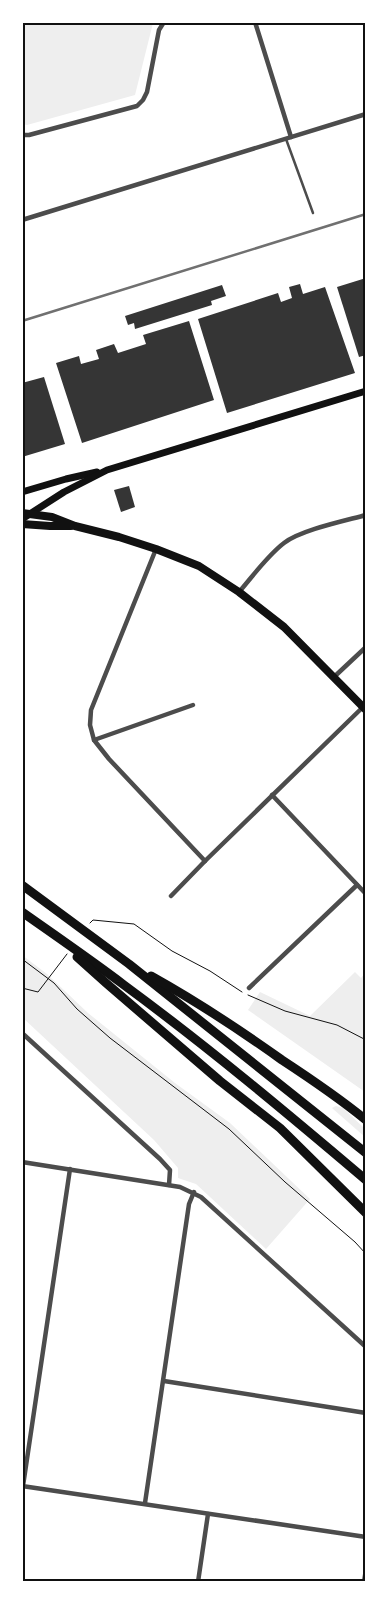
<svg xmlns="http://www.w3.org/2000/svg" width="388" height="1604" viewBox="0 0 388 1604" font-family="Spectral,serif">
	<rect width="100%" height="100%" fill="#fff"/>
	<g fill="#eee">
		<path d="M 22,23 L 153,23 L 135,95 L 27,125 L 23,124 Z"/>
		<path d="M 22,955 L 47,974 L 88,1013 L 175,1083 L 230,1123 L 310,1199 L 266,1249 L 196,1184 L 178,1178 L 178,1168 L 154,1140 L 23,1018 Z"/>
		<path d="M 355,972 L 361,978 L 365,973 L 365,1092 L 248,1010 L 260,992 L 310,1016 Z"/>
		<path d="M 336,1106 L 343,1108 L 365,1129 L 365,1137 L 332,1108 Z"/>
	</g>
	<g fill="#353535">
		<path d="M 366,278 L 366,355 L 359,357 L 337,287 Z"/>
		<path d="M 300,284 L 303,294 L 325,287 L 355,373 L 227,413 L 198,319 L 278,293 L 281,302 L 292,298 L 289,287 Z"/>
		<path d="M 222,285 L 226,296 L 211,301 L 212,305 L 135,329 L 134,323 L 128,325 L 125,316 Z"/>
		<path d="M 189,321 L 214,400 L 82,443 L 56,363 L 79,356 L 81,364 L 99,359 L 96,350 L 114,344 L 118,353 L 146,344 L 143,335 Z"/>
		<path d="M 44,377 L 65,444 L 22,457 L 22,383 Z"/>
		<path d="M 129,486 L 135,507 L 121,512 L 114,490 Z"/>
	</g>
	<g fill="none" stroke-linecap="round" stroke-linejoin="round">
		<g stroke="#111" stroke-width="1">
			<path d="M 90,923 L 93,920 L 134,924 L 172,951 L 210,971 L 242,992"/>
			<path d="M 22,959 L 54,983 L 77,1009 L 110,1038 L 229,1129 L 285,1182 L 355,1242 L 366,1254"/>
			<path d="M 22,988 L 38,992 L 67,954"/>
			<path d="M 248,995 L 285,1011 L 337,1025 L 366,1040"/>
		</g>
		<path stroke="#4c4c4c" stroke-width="2.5" d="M 286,139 L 313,213"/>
		<g stroke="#4c4c4c" stroke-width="4.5">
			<path d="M 255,22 L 291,137"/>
			<path d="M 22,135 L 29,135 L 137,106 L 143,100 L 147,92 L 159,30 L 164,22"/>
			<path d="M 22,220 L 366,114"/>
			<path d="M 156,549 L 91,710 L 90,725 L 94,740 L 109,759 L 205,861"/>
			<path d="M 239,592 C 253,576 267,556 284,543 C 301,530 344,521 366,515"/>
			<path d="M 334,677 L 366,647"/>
			<path d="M 94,740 L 193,705"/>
			<path d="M 272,795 L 366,894"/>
			<path d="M 171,896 L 205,861 L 363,707"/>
			<path d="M 249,988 L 357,885"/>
			<path d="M 22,1033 L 160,1159 L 170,1170 L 169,1185"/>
			<path d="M 22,1162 L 180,1187 L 201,1197 L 366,1347"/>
			<path d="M 164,1381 L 366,1413"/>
			<path d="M 22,1486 L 366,1537"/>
			<path d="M 23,1486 L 70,1169"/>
			<path d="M 145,1503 L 189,1204 L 194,1192"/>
			<path d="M 198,1582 L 208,1514"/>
			<path d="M 364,1582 L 366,1569"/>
		</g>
		<g stroke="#111" stroke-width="7">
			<path d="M 22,492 L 66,479 L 97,472"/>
			<path d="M 22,519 L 64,492 L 107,470 L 366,391"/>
		</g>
		<g stroke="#111" stroke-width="8">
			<path d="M 22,513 L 52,517 L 75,526 L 119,537 L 156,549 L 199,566 L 239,592 L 284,627 L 366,710"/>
			<path d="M 22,524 L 50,526 L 71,526"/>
		</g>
		<g stroke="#111" stroke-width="9">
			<path d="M 22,885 L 129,964 L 366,1153"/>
			<path d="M 22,912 C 56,936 91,960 124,985 C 207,1046 287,1113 366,1180"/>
			<path d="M 77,957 L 106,983 L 220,1081 L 280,1128 L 366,1213"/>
			<path d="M 151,976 C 196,1001 240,1030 282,1060 C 311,1079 339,1098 366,1120"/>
		</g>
		<path stroke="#707070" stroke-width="2.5" d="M 22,321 L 366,214"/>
	</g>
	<rect width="388" height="1604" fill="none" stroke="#ffffff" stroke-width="48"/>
	<rect x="24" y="24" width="340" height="1556" fill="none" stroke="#111" stroke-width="2"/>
</svg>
